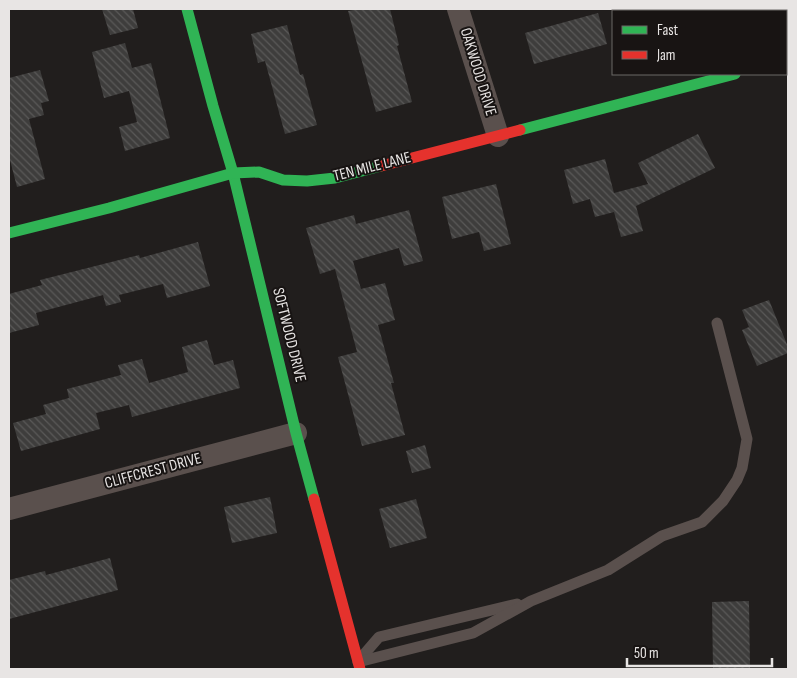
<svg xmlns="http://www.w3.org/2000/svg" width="797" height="678" viewBox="0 0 797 678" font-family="'Sofia Sans Condensed',sans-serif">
	<defs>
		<pattern id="building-back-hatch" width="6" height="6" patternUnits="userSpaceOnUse" patternTransform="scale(1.25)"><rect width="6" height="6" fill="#3e3d3c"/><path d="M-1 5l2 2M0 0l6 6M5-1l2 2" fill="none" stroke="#5a5958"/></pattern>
	</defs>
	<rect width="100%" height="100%" fill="#211e1d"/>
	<g fill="url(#building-back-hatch)">
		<path d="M 102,9 L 133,9 L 138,28 L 110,35 Z"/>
		<path d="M 358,9 L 390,9 L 399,45 L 397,46 L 412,102 L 376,112 L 348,11 Z"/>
		<path d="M 598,13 L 607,44 L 534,64 L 525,33 Z"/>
		<path d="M 287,25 L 300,75 L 303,74 L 317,125 L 285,134 L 265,61 L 258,63 L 251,34 Z"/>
		<path d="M 125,43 L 132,68 L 151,63 L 170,138 L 125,151 L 119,127 L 137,122 L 129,91 L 104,98 L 92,52 Z"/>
		<path d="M 40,70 L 49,101 L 41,103 L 44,115 L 29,119 L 45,179 L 17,187 L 9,156 L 9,78 Z"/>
		<path d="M 698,134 L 715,168 L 636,206 L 643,231 L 621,237 L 614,212 L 595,217 L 590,199 L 573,204 L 564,170 L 605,159 L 614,193 L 648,184 L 638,163 Z"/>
		<path d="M 496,184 L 511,244 L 484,251 L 479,232 L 452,239 L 442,197 Z"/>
		<path d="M 409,210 L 423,261 L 404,266 L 399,248 L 353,261 L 361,289 L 385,283 L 395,320 L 378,325 L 394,383 L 391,383 L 405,435 L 362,446 L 338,357 L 357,352 L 335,269 L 320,274 L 306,228 L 354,215 L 356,224 Z"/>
		<path d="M 198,242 L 210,286 L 167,298 L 163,284 L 119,295 L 121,302 L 106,306 L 103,295 L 36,313 L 39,325 L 9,333 L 9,294 L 42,285 L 40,280 L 139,255 L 140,258 Z"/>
		<path d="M 769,300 L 788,347 L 788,353 L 757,366 L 742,330 L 749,327 L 742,310 Z"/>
		<path d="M 207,340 L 214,365 L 233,360 L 240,388 L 132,417 L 129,405 L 96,413 L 100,429 L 21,451 L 13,423 L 46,414 L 43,405 L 69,398 L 67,389 L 121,375 L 118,365 L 142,359 L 149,383 L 188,372 L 182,347 Z"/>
		<path d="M 425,445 L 431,468 L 412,473 L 406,451 Z"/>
		<path d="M 270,497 L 277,533 L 232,543 L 224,507 Z"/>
		<path d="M 416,499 L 427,538 L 390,548 L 379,509 Z"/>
		<path d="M 110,558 L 118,590 L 9,619 L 9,580 L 45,571 L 46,575 Z"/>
		<path d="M 749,601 L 750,669 L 713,669 L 712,602 Z"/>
	</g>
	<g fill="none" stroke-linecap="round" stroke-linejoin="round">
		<g stroke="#5a504d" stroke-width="11">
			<path d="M 360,659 L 379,637 L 517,604"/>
			<path d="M 358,662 L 473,633 L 531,601 L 608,570 L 662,536 L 702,522 L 723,501 L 737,480 L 742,468 L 747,439 L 717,323"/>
		</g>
		<g stroke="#5a504d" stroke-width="22">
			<path d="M 458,9 L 498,136"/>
			<path d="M 786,60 L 788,60"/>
			<path d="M 9,509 L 296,433"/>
		</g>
		<g stroke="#30b455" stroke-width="11">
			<path d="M 187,9 L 213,106 L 233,173 L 296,433 L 314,499"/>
			<path d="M 520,130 L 735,74"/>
			<path d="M 9,233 L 109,208 L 233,173 L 259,172 L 283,180 L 307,181 L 335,178 L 381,166"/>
		</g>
		<g stroke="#e5322d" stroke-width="11">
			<path d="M 381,166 L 520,130"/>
			<path d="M 314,499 L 360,669"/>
		</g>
	</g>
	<g text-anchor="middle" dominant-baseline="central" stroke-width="4" stroke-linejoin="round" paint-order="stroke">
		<g font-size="16" fill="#e8e5e4" stroke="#181413">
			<text transform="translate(478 72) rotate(73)">OAKWOOD DRIVE</text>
			<text transform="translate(372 167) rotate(-14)">TEN MILE LANE</text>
			<text transform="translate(289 335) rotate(76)">SOFTWOOD DRIVE</text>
			<text transform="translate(153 471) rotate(-15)">CLIFFCREST DRIVE</text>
		</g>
	</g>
	<rect width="797" height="678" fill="none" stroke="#e8e5e4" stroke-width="20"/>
	<rect x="612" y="10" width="175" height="65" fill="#181413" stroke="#6b6867"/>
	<rect x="622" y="26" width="25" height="8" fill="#30b455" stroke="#6b6867"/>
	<text x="657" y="35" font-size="15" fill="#e8e5e4">Fast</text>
	<rect x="622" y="51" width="25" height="8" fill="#e5322d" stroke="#6b6867"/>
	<text x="657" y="60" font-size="15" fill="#e8e5e4">Jam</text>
	<path d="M627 658v8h145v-8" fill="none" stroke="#e8e5e4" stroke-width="2.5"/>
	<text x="634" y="658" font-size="15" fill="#e8e5e4" stroke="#181413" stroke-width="4" paint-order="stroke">50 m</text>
</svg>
